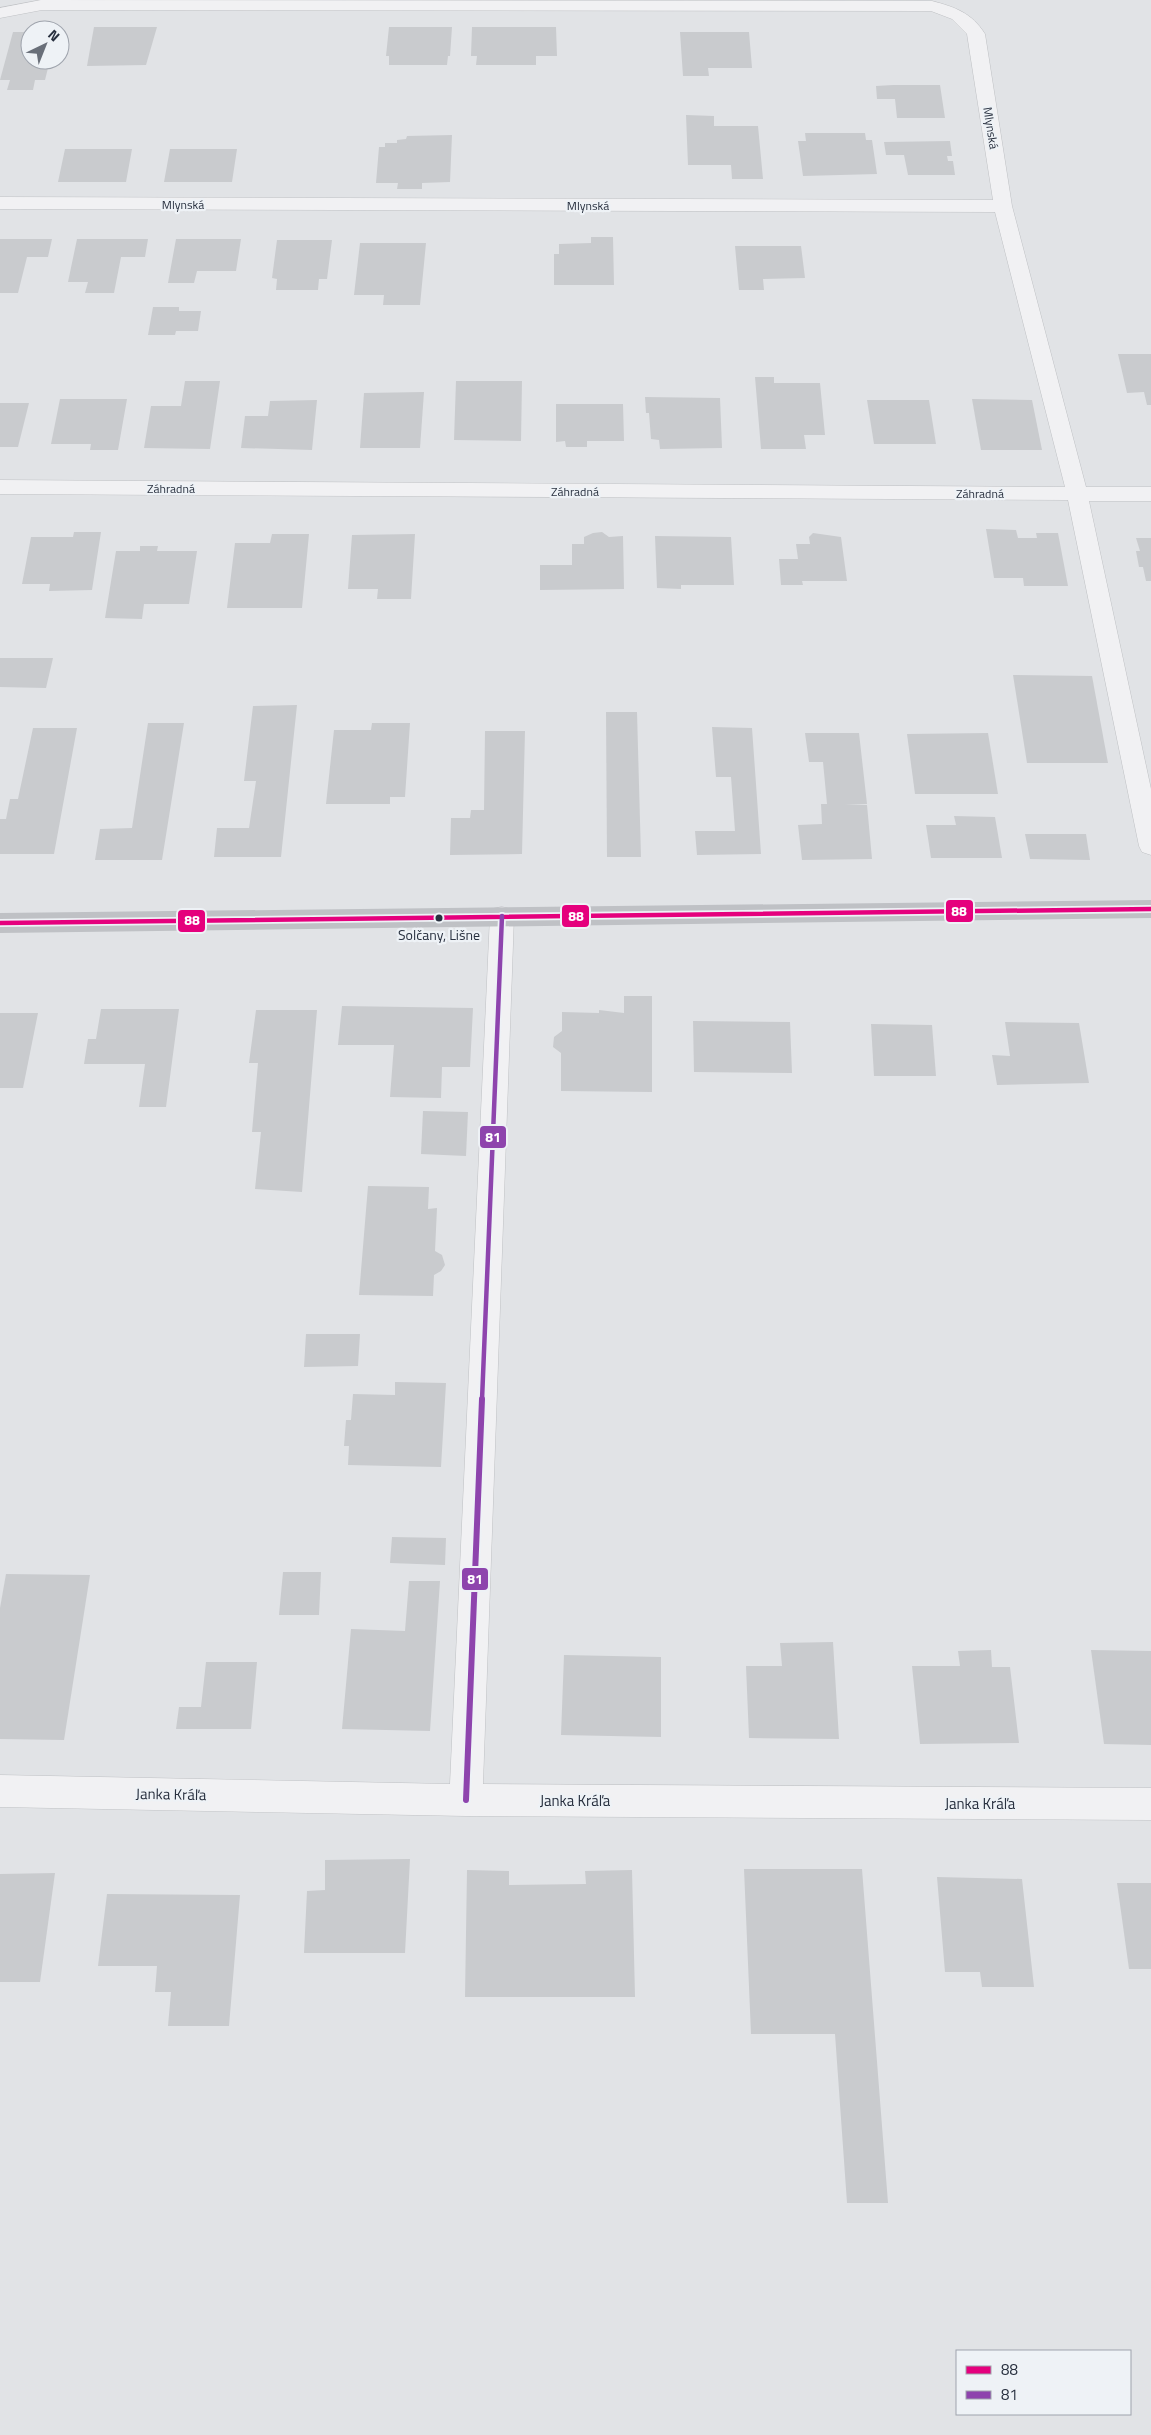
<svg xmlns="http://www.w3.org/2000/svg" width="1151" height="2435" viewBox="0 0 1151 2435" font-family="'Titillium Web',sans-serif">
	<rect width="100%" height="100%" fill="#e1e3e6"/>
	<g fill="#c9cbce">
		<path d="M 94,27 L 157,27 L 146,65 L 87,66 Z"/>
		<path d="M 389,27 L 452,27 L 450,56 L 448,56 L 447,65 L 389,65 L 389,56 L 386,56 Z"/>
		<path d="M 472,27 L 556,27 L 557,56 L 536,56 L 536,65 L 476,65 L 477,56 L 471,56 Z"/>
		<path d="M 13,32 L 30,32 L 30,60 L 50,60 L 45,80 L 35,80 L 33,90 L 7,90 L 10,80 L 0,80 Z"/>
		<path d="M 680,32 L 749,32 L 752,68 L 708,68 L 709,76 L 683,76 Z"/>
		<path d="M 893,85 L 940,85 L 945,118 L 897,118 L 895,99 L 877,99 L 876,86 Z"/>
		<path d="M 686,115 L 714,116 L 714,126 L 758,126 L 763,179 L 732,179 L 731,165 L 688,165 Z"/>
		<path d="M 805,133 L 865,133 L 866,140 L 872,140 L 877,174 L 803,176 L 798,141 L 806,141 Z"/>
		<path d="M 452,135 L 450,182 L 422,183 L 422,189 L 397,189 L 398,183 L 376,183 L 379,147 L 385,147 L 385,143 L 397,143 L 397,140 L 406,139 L 407,136 Z"/>
		<path d="M 950,141 L 952,156 L 947,156 L 948,161 L 953,161 L 955,175 L 908,175 L 904,155 L 886,155 L 884,142 Z"/>
		<path d="M 65,149 L 132,149 L 126,182 L 58,182 Z"/>
		<path d="M 170,149 L 237,149 L 232,182 L 164,182 Z"/>
		<path d="M 591,237 L 613,237 L 614,285 L 554,285 L 554,254 L 559,254 L 559,244 L 591,243 Z"/>
		<path d="M 0,239 L 52,239 L 48,257 L 27,257 L 18,293 L 0,293 Z"/>
		<path d="M 77,239 L 148,239 L 145,257 L 121,257 L 114,293 L 85,293 L 88,282 L 68,282 Z"/>
		<path d="M 176,239 L 241,239 L 236,271 L 197,271 L 194,283 L 168,283 Z"/>
		<path d="M 277,240 L 332,240 L 327,279 L 319,279 L 318,290 L 276,290 L 277,279 L 272,278 Z"/>
		<path d="M 360,243 L 426,243 L 420,305 L 383,305 L 384,295 L 354,295 Z"/>
		<path d="M 735,246 L 801,246 L 805,278 L 763,279 L 764,290 L 739,290 Z"/>
		<path d="M 153,307 L 179,307 L 179,311 L 201,311 L 198,331 L 176,331 L 175,335 L 148,335 Z"/>
		<path d="M 1118,354 L 1151,354 L 1151,405 L 1147,405 L 1144,392 L 1127,393 Z"/>
		<path d="M 755,377 L 774,377 L 774,383 L 820,383 L 825,435 L 804,435 L 806,449 L 761,449 Z"/>
		<path d="M 185,381 L 220,381 L 210,449 L 144,448 L 151,406 L 181,406 Z"/>
		<path d="M 456,381 L 522,381 L 521,441 L 454,440 Z"/>
		<path d="M 424,392 L 420,448 L 360,448 L 364,393 Z"/>
		<path d="M 645,397 L 720,398 L 722,448 L 660,449 L 659,440 L 651,439 L 649,413 L 646,413 Z"/>
		<path d="M 60,399 L 127,399 L 118,450 L 90,450 L 91,444 L 51,444 Z"/>
		<path d="M 972,399 L 1032,400 L 1042,450 L 981,450 Z"/>
		<path d="M 317,400 L 312,450 L 241,448 L 245,416 L 268,416 L 270,401 Z"/>
		<path d="M 867,400 L 929,400 L 936,444 L 874,444 Z"/>
		<path d="M 0,403 L 29,403 L 18,447 L 0,447 Z"/>
		<path d="M 556,404 L 623,404 L 624,441 L 587,441 L 587,447 L 566,447 L 565,441 L 556,442 Z"/>
		<path d="M 986,529 L 1016,530 L 1018,538 L 1037,538 L 1036,533 L 1058,533 L 1068,586 L 1024,586 L 1023,578 L 994,578 Z"/>
		<path d="M 74,532 L 101,532 L 92,590 L 49,591 L 50,584 L 22,584 L 31,537 L 73,537 Z"/>
		<path d="M 602,532 L 609,537 L 623,536 L 624,589 L 540,590 L 540,565 L 572,565 L 572,544 L 584,544 L 584,537 L 593,533 Z"/>
		<path d="M 813,533 L 841,537 L 847,581 L 802,581 L 803,585 L 781,585 L 779,559 L 798,559 L 796,544 L 810,544 L 809,537 Z"/>
		<path d="M 272,534 L 309,534 L 302,608 L 227,608 L 235,543 L 270,543 Z"/>
		<path d="M 415,534 L 411,599 L 377,599 L 378,589 L 348,589 L 352,535 Z"/>
		<path d="M 655,536 L 731,537 L 734,585 L 681,585 L 681,589 L 657,588 Z"/>
		<path d="M 1136,538 L 1151,538 L 1151,581 L 1146,581 L 1143,567 L 1139,567 L 1136,551 L 1140,551 Z"/>
		<path d="M 140,546 L 158,546 L 157,551 L 197,551 L 189,604 L 144,604 L 142,619 L 105,618 L 116,551 L 140,551 Z"/>
		<path d="M 0,658 L 53,658 L 46,688 L 0,687 Z"/>
		<path d="M 1013,675 L 1092,676 L 1108,763 L 1027,763 Z"/>
		<path d="M 297,705 L 281,857 L 214,857 L 217,828 L 249,828 L 256,781 L 244,781 L 253,706 Z"/>
		<path d="M 606,712 L 637,712 L 641,857 L 607,857 Z"/>
		<path d="M 148,723 L 184,723 L 162,860 L 95,860 L 100,829 L 132,828 Z"/>
		<path d="M 372,723 L 410,723 L 405,797 L 390,797 L 390,804 L 326,804 L 334,730 L 371,730 Z"/>
		<path d="M 712,727 L 752,728 L 761,854 L 697,855 L 695,831 L 735,831 L 731,777 L 716,777 Z"/>
		<path d="M 33,728 L 77,728 L 54,854 L 0,854 L 0,819 L 6,819 L 10,799 L 18,799 Z"/>
		<path d="M 485,731 L 525,731 L 522,854 L 450,855 L 451,818 L 470,818 L 471,810 L 484,810 Z"/>
		<path d="M 805,733 L 859,733 L 867,804 L 845,804 L 867,805 L 872,859 L 802,860 L 798,825 L 822,824 L 821,804 L 827,804 L 823,762 L 809,762 Z"/>
		<path d="M 988,733 L 998,794 L 915,794 L 907,734 Z"/>
		<path d="M 954,816 L 995,817 L 1002,858 L 931,858 L 926,825 L 956,825 Z"/>
		<path d="M 1025,834 L 1086,834 L 1090,860 L 1030,859 Z"/>
		<path d="M 624,996 L 652,996 L 652,1092 L 561,1091 L 561,1053 L 553,1047 L 554,1037 L 562,1031 L 562,1012 L 599,1013 L 599,1010 L 624,1013 Z"/>
		<path d="M 342,1006 L 473,1008 L 470,1067 L 442,1067 L 441,1098 L 390,1097 L 394,1045 L 338,1045 Z"/>
		<path d="M 101,1009 L 179,1009 L 166,1107 L 139,1107 L 145,1064 L 84,1064 L 88,1039 L 96,1039 Z"/>
		<path d="M 256,1010 L 317,1010 L 302,1192 L 255,1189 L 261,1132 L 252,1132 L 258,1063 L 249,1063 Z"/>
		<path d="M 0,1013 L 38,1013 L 23,1088 L 0,1088 Z"/>
		<path d="M 693,1021 L 790,1022 L 792,1073 L 694,1072 Z"/>
		<path d="M 1005,1022 L 1079,1023 L 1089,1083 L 997,1085 L 992,1055 L 1010,1056 Z"/>
		<path d="M 871,1024 L 932,1025 L 936,1076 L 874,1076 Z"/>
		<path d="M 423,1111 L 468,1112 L 466,1156 L 421,1154 Z"/>
		<path d="M 368,1186 L 429,1187 L 428,1209 L 437,1208 L 435,1251 L 442,1255 L 445,1265 L 441,1271 L 434,1275 L 433,1296 L 359,1295 Z"/>
		<path d="M 306,1334 L 360,1334 L 358,1366 L 304,1367 Z"/>
		<path d="M 395,1382 L 446,1383 L 441,1467 L 348,1465 L 349,1446 L 344,1446 L 346,1420 L 351,1420 L 353,1394 L 395,1395 Z"/>
		<path d="M 392,1537 L 446,1538 L 445,1565 L 390,1563 Z"/>
		<path d="M 283,1572 L 321,1572 L 319,1615 L 279,1615 Z"/>
		<path d="M 6,1574 L 90,1575 L 64,1740 L 0,1739 L 0,1608 Z"/>
		<path d="M 409,1581 L 440,1581 L 430,1731 L 342,1729 L 351,1629 L 405,1631 Z"/>
		<path d="M 833,1642 L 839,1739 L 749,1738 L 746,1666 L 782,1666 L 780,1643 Z"/>
		<path d="M 991,1650 L 992,1667 L 1010,1667 L 1019,1743 L 920,1744 L 912,1666 L 960,1666 L 958,1651 Z"/>
		<path d="M 1091,1650 L 1151,1651 L 1151,1745 L 1104,1744 Z"/>
		<path d="M 564,1655 L 661,1657 L 661,1737 L 561,1735 Z"/>
		<path d="M 206,1662 L 257,1662 L 251,1729 L 176,1729 L 179,1707 L 201,1707 Z"/>
		<path d="M 410,1859 L 405,1953 L 304,1953 L 307,1891 L 325,1890 L 325,1860 Z"/>
		<path d="M 744,1869 L 862,1869 L 888,2203 L 847,2203 L 835,2034 L 751,2034 Z"/>
		<path d="M 467,1870 L 509,1871 L 509,1885 L 586,1884 L 585,1871 L 632,1870 L 635,1997 L 465,1997 Z"/>
		<path d="M 55,1873 L 40,1982 L 0,1982 L 0,1874 Z"/>
		<path d="M 937,1877 L 1022,1879 L 1034,1987 L 982,1987 L 980,1972 L 945,1972 Z"/>
		<path d="M 1117,1883 L 1151,1883 L 1151,1969 L 1129,1969 Z"/>
		<path d="M 107,1894 L 240,1895 L 229,2026 L 168,2026 L 171,1992 L 155,1992 L 157,1966 L 98,1966 Z"/>
	</g>
	<g fill="none" stroke-linecap="round" stroke-linejoin="round">
		<g stroke="#bfc1c4" stroke-width="1">
			<g id="minor">
				<path d="M 41,0 L 932,1 C 955,7 972,13 985,34 L 1012,206 L 1086,487 L 1151,487 L 1151,501 L 1089,501 L 1151,789 L 1151,855 L 1142,852 L 1139,846 L 1068,500 L 0,494 L 0,480 L 1065,487 L 995,212 L 0,209 L 0,197 L 993,200 L 967,34 L 952,19 L 931,11 L 42,10 L 0,18 L 0,8 Z"/>
				<path d="M 502,907 L 511,909 L 514,916 L 483,1784 L 1151,1788 L 1151,1820 L 466,1816 L 0,1807 L 0,1775 L 450,1784 L 490,916 L 493,909 Z"/>
			</g>
		</g>
		<use href="#minor" fill="#f1f1f3" fill-rule="evenodd"/>
		<path fill="#bfc1c5" fill-rule="evenodd" d="M 1151,900 L 1151,918 L 0,933 L 0,913 Z"/>
		<g stroke="#eef2f6" stroke-width="8">
			<path id="bus-1" d="M 0,923 L 1151,909"/>
		</g>
		<g stroke="#eef2f6" stroke-width="8">
			<path id="bus-2-far1" d="M 482,1400 L 502,916"/>
		</g>
		<g stroke="#eef2f6" stroke-width="10">
			<path id="bus-2" d="M 466,1800 L 482,1399"/>
		</g>
		<use href="#bus-1" stroke="#e5007d" stroke-width="4.5"/>
		<use href="#bus-2-far1" stroke="#8e44ad" stroke-width="4.5"/>
		<use href="#bus-2" stroke="#8e44ad" stroke-width="6"/>
	</g>
	<circle fill="#28303f" stroke="#eef2f6" stroke-width="2" cx="439" cy="918" r="4.5"/>
	<g text-anchor="middle" dominant-baseline="central" stroke-width="4.5" stroke-linejoin="round" paint-order="stroke">
		<g font-size="12" fill="#28303f" stroke="#eef2f6">
			<text transform="translate(991 128) rotate(81)">Mlynská</text>
			<text x="183" y="204">Mlynská</text>
			<text x="588" y="205">Mlynská</text>
			<text x="171" y="488">Záhradná</text>
			<text x="575" y="491">Záhradná</text>
			<text x="980" y="493">Záhradná</text>
		</g>
		<g font-size="14" fill="#28303f" stroke="#eef2f6">
			<text x="439" y="934">Solčany, Lišne</text>
		</g>
		<g font-size="15" fill="#28303f" stroke="#eef2f6">
			<text transform="translate(171 1794) rotate(1)">Janka Kráľa</text>
			<text x="575" y="1800">Janka Kráľa</text>
			<text x="980" y="1803">Janka Kráľa</text>
		</g>
	</g>
	<g stroke="#eef2f6" stroke-width="2">
		<rect x="945" y="899" width="29" height="24" rx="5" fill="#e5007d"/>
		<rect x="561" y="904" width="29" height="24" rx="5" fill="#e5007d"/>
		<rect x="177" y="909" width="29" height="24" rx="5" fill="#e5007d"/>
		<rect x="479" y="1125" width="28" height="24" rx="5" fill="#8e44ad"/>
		<rect x="461" y="1567" width="28" height="24" rx="5" fill="#8e44ad"/>
	</g>
	<g font-size="14" text-anchor="middle" font-weight="bold" fill="#fff">
		<text x="959" y="916">88</text>
		<text x="576" y="921">88</text>
		<text x="192" y="925">88</text>
		<text x="493" y="1142">81</text>
		<text x="475" y="1584">81</text>
	</g>
	<rect x="956" y="2350" width="175" height="65" fill="#eef2f6" stroke="#9fa4ad"/>
	<rect x="966" y="2366" width="25" height="8" fill="#e5007d" stroke="#9fa4ad"/>
	<text x="1001" y="2375" font-size="15" fill="#28303f">88</text>
	<rect x="966" y="2391" width="25" height="8" fill="#8e44ad" stroke="#9fa4ad"/>
	<text x="1001" y="2400" font-size="15" fill="#28303f">81</text>
	<g transform="translate(45 45) rotate(43)"><circle r="24" fill="#eef2f6" stroke="#9fa4ad"/>
	<path d="M0-4L9 19L0 12L-9 19Z" fill="#696f79"/>
	<text y="-8" font-size="14" font-weight="bold" text-anchor="middle" fill="#28303f">N</text>
	</g>
</svg>
